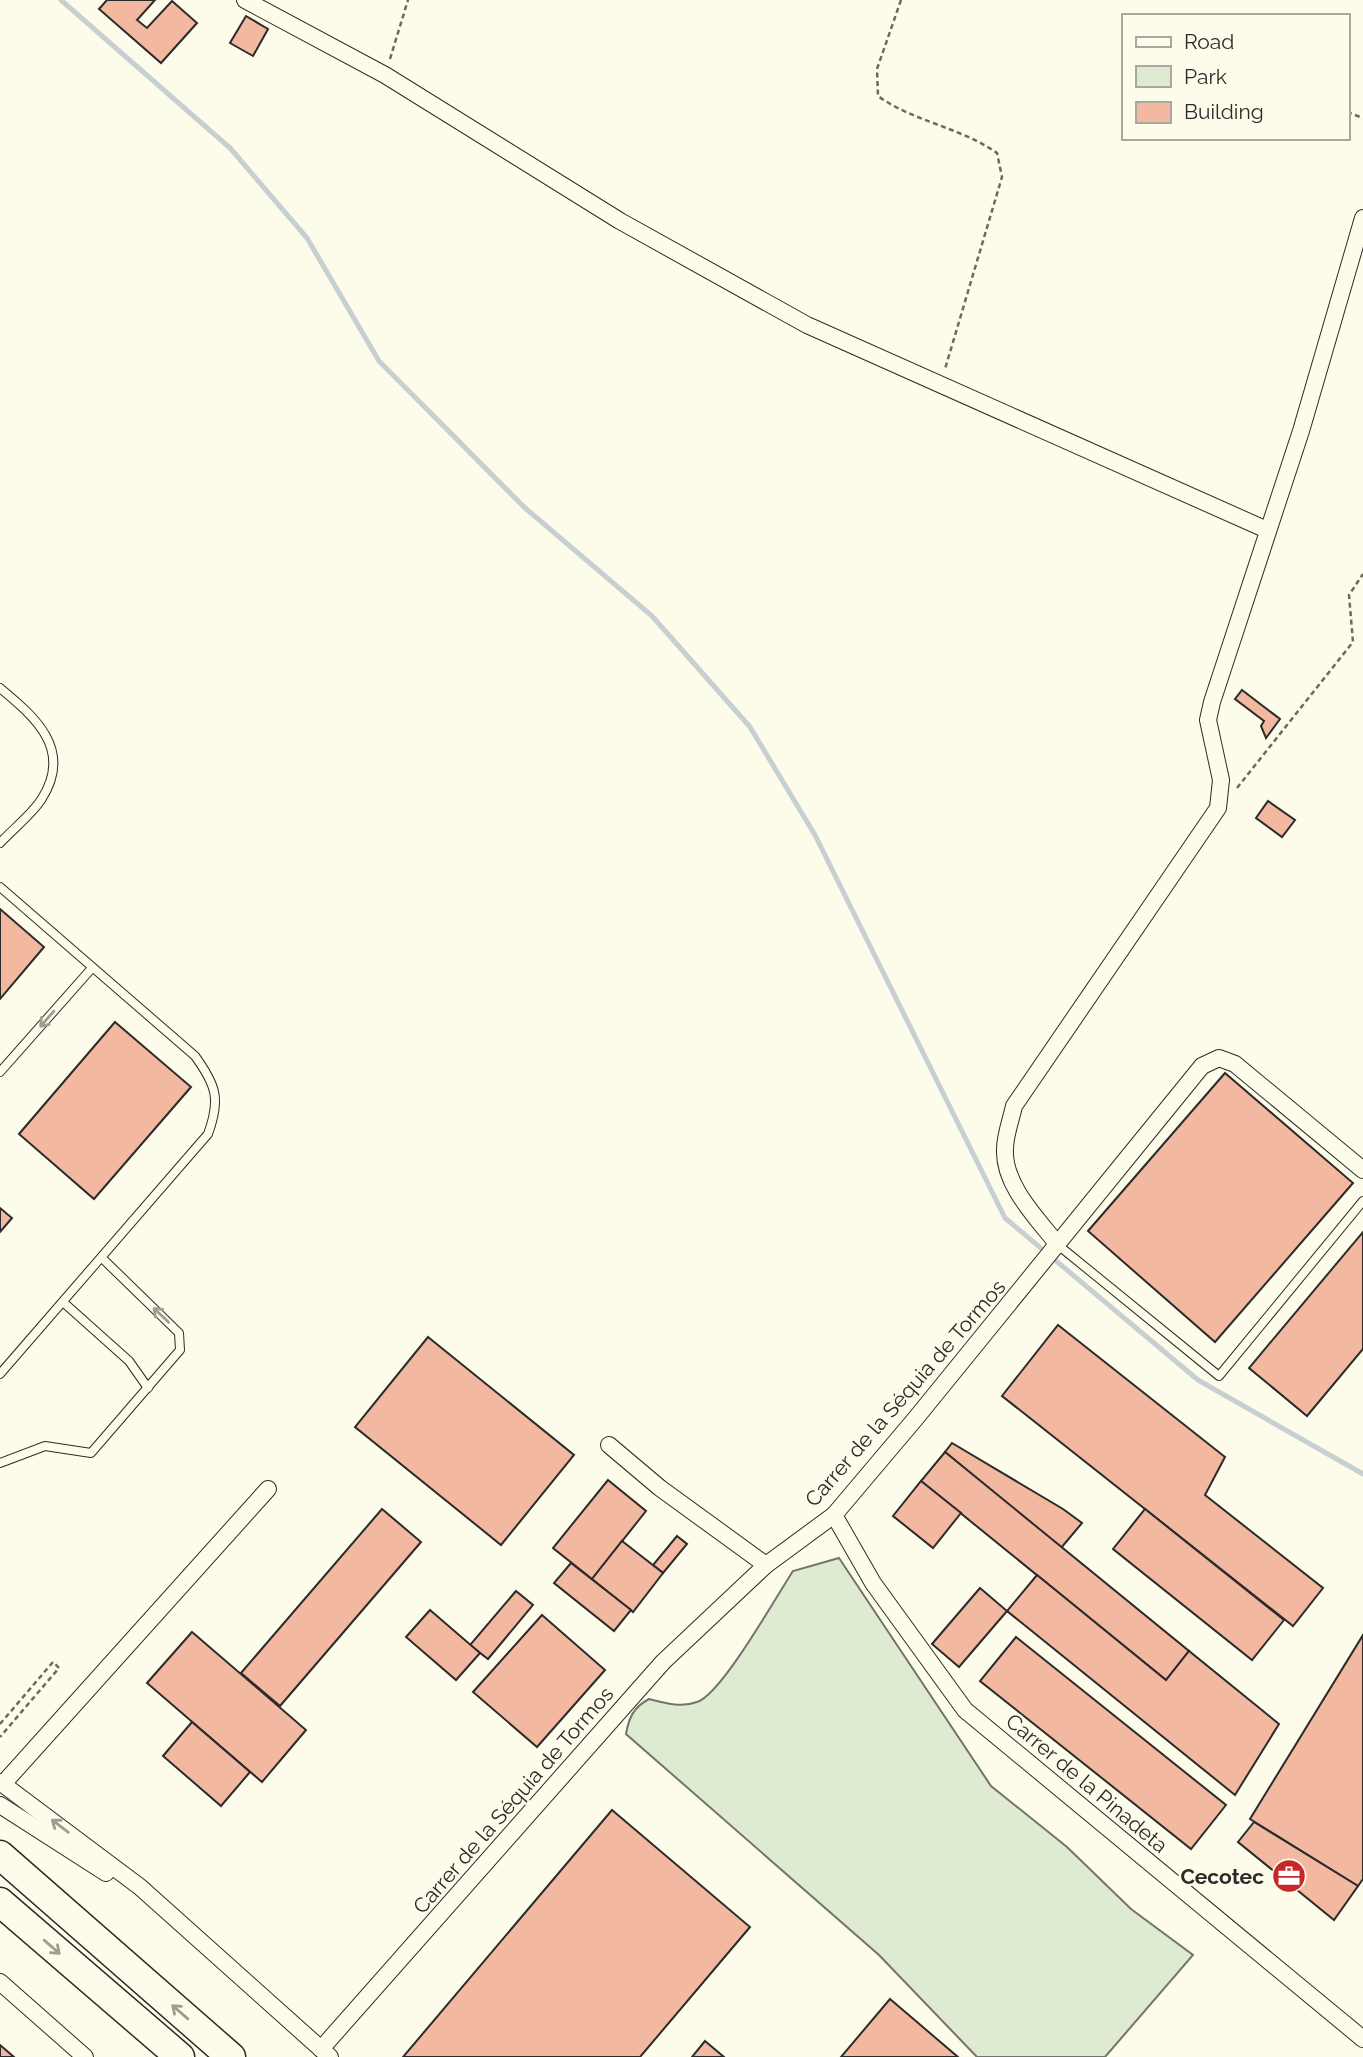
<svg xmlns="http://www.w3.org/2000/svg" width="1363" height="2057" viewBox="0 0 1363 2057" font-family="Raleway,sans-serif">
	<rect width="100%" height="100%" fill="#fdfbea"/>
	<path fill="#deebd1" stroke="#74746e" stroke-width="2" d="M 839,1558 L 991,1786 L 1067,1847 L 1131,1909 L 1193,1955 L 1105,2057 L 977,2057 L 879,1955 L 626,1734 C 629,1717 634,1707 649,1699 C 665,1703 681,1708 697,1702 C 721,1695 776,1597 793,1571 Z"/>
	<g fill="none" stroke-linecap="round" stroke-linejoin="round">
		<path stroke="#c7d0d0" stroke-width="5" d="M 61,0 L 230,148 L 307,238 L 379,361 L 524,507 L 652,616 L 750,727 L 815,835 L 1005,1218 L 1198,1380 L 1363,1474"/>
	</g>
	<g fill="#f2b8a0" stroke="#2b2b2b" stroke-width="2">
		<path d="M 107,0 L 155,0 L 137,20 L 147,28 L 172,1 L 197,23 L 161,63 L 99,9 Z"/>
		<path d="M 246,16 L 268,29 L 253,56 L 230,43 Z"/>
		<path d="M 1242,690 L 1280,719 L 1266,738 L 1261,726 L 1264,721 L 1235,699 Z"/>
		<path d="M 1268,801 L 1295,820 L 1282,837 L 1256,818 Z"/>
		<path d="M 0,909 L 44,947 L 0,999 Z"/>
		<path d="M 115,1022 L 191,1087 L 94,1199 L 19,1134 Z"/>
		<path d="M 1225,1073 L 1353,1183 L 1215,1342 L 1088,1231 Z"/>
		<path d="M 0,1208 L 12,1218 L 0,1232 Z"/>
		<path d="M 1363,1232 L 1363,1349 L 1307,1416 L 1249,1368 Z"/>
		<path d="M 1058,1325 L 1225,1457 L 1205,1495 L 1323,1588 L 1293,1626 L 1002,1396 Z"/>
		<path d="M 428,1337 L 574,1455 L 501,1545 L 355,1427 Z"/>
		<path d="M 952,1443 L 1063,1509 L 1082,1523 L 1061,1548 L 945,1452 Z"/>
		<path d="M 945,1452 L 1189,1651 L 1166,1680 L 921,1481 Z"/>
		<path d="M 608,1480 L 646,1511 L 592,1579 L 553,1548 Z"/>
		<path d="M 921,1481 L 961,1513 L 933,1548 L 893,1516 Z"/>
		<path d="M 382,1509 L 421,1542 L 280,1706 L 241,1673 Z"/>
		<path d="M 1145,1509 L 1284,1620 L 1252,1660 L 1113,1549 Z"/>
		<path d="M 677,1536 L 687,1544 L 663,1573 L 653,1565 Z"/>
		<path d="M 622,1541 L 663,1573 L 633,1612 L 592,1579 Z"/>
		<path d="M 571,1563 L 631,1610 L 614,1631 L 554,1583 Z"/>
		<path d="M 1037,1575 L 1166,1680 L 1189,1651 L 1279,1724 L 1235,1795 L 1007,1611 Z"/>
		<path d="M 980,1588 L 1007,1611 L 959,1667 L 932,1644 Z"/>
		<path d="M 516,1591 L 533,1605 L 488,1659 L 470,1645 Z"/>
		<path d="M 430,1610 L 480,1653 L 456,1680 L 406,1637 Z"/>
		<path d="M 542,1615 L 605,1670 L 537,1747 L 473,1692 Z"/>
		<path d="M 192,1632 L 306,1730 L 262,1782 L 147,1683 Z"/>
		<path d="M 1363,1635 L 1363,1879 L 1358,1886 L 1250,1819 Z"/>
		<path d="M 1016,1637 L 1226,1805 L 1191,1849 L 980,1681 Z"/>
		<path d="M 192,1722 L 250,1772 L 221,1806 L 163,1756 Z"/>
		<path d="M 612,1810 L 750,1927 L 640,2057 L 403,2057 Z"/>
		<path d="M 1254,1822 L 1358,1886 L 1334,1920 L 1238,1842 Z"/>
		<path d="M 890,1999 L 958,2057 L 841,2057 Z"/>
		<path d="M 705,2041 L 724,2057 L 692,2057 Z"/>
		<path d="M 0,2045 L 14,2057 L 0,2057 Z"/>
	</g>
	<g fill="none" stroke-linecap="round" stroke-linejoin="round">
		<g stroke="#2b2b2b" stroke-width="10">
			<g id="lane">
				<path d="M 0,688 C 35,717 74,750 41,800 C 31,815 13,829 0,843"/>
				<path d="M 0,887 L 195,1056 C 216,1085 221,1099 208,1134 L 0,1374"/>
				<path d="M 0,1072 L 92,968"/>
				<path d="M 1058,1245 L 1219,1376 L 1363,1201"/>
				<path d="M 63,1302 L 129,1361 L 148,1388"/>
				<path d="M 0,1463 L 45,1446 L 91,1453 L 180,1350 L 179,1333 L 102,1258"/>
			</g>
		</g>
		<g stroke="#2b2b2b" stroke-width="18">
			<g id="street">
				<path d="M 245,0 L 385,75 L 620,221 L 807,325 L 1267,530"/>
				<path d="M 1058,1245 C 1038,1219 1003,1185 1005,1149 C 1005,1135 1011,1120 1014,1106 L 1218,808 L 1221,780 L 1208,720 L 1212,702 L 1301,431 L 1363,218"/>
				<path d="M 609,1445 L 660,1488 L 766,1565"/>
				<path d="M 834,1515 L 873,1583 L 965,1710 L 1363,2039"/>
				<path d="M 0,1782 L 140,1887 L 330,2057"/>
				<path d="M 3,1784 L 268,1489"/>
				<path d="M 0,1805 L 106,1873"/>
				<path d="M 0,1982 L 85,2057"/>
				<path d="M 321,2049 L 663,1662 L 766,1565 L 834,1515 L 916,1418 L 1202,1066 L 1219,1058 L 1235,1064 L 1363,1170"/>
			</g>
		</g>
		<g stroke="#2b2b2b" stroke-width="31">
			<g id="highway">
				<path d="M 0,1855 L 231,2057"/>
				<path d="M 0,1902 L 180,2057"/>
			</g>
		</g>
		<g stroke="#6a6964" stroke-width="2.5" stroke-dasharray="5 3.5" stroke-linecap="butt">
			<path d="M 901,0 L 877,69 L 878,96 C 914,122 960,127 997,153 L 1002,177 L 945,369"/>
			<path d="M 390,59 L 408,0"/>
			<path d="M 1347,112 L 1363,118"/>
			<path d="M 1237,788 L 1353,642 L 1349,595 L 1363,574"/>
			<path d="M 0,1724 L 53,1662 L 59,1668 L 0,1737"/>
		</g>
		<use href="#lane" stroke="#fdfbea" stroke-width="8"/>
		<use href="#street" stroke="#fdfbea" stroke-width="16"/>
		<use href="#highway" stroke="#fdfbea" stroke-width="28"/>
	</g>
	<defs><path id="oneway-shaft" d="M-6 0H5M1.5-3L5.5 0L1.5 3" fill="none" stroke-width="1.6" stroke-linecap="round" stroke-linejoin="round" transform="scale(1.75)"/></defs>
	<g stroke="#9e9d94">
		<use href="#oneway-shaft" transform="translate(47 1019) rotate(131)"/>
		<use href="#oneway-shaft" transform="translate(161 1315) rotate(-136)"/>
		<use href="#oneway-shaft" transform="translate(60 1826) rotate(-143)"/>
		<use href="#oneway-shaft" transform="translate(52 1947) rotate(41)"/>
		<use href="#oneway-shaft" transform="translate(180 2012) rotate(-139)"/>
	</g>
	<defs>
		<g id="office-disc" transform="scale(1.75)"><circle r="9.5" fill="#c62828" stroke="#fdfbea"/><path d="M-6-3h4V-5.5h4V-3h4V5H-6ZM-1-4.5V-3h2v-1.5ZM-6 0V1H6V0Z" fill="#fff"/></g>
	</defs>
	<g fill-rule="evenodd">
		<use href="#office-disc" x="1289" y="1876"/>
	</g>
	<g text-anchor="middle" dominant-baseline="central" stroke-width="5" stroke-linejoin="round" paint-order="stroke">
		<g font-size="21" fill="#2b2b2b" stroke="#fdfbea">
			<text transform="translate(905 1393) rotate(-49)">Carrer de la Séquia de Tormos</text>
			<text transform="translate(1087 1783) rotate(40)">Carrer de la Pinadeta</text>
			<text transform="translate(513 1800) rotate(-49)">Carrer de la Séquia de Tormos</text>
		</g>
		<g font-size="21" font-weight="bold" fill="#2b2b2b" stroke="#fdfbea" text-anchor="end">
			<text x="1264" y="1876">Cecotec</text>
		</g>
	</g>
	<rect x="1122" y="14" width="228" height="126" fill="#fdfbea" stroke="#a9a89e" stroke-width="2"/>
	<rect x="1136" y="37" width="35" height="10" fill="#fdfbea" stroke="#a9a89e" stroke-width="2"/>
	<text x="1184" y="49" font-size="21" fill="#2b2b2b">Road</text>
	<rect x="1136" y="66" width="35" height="21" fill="#deebd1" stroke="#a9a89e" stroke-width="2"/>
	<text x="1184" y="84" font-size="21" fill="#2b2b2b">Park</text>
	<rect x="1136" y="102" width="35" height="21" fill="#f2b8a0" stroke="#a9a89e" stroke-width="2"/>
	<text x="1184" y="119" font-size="21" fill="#2b2b2b">Building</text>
</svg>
